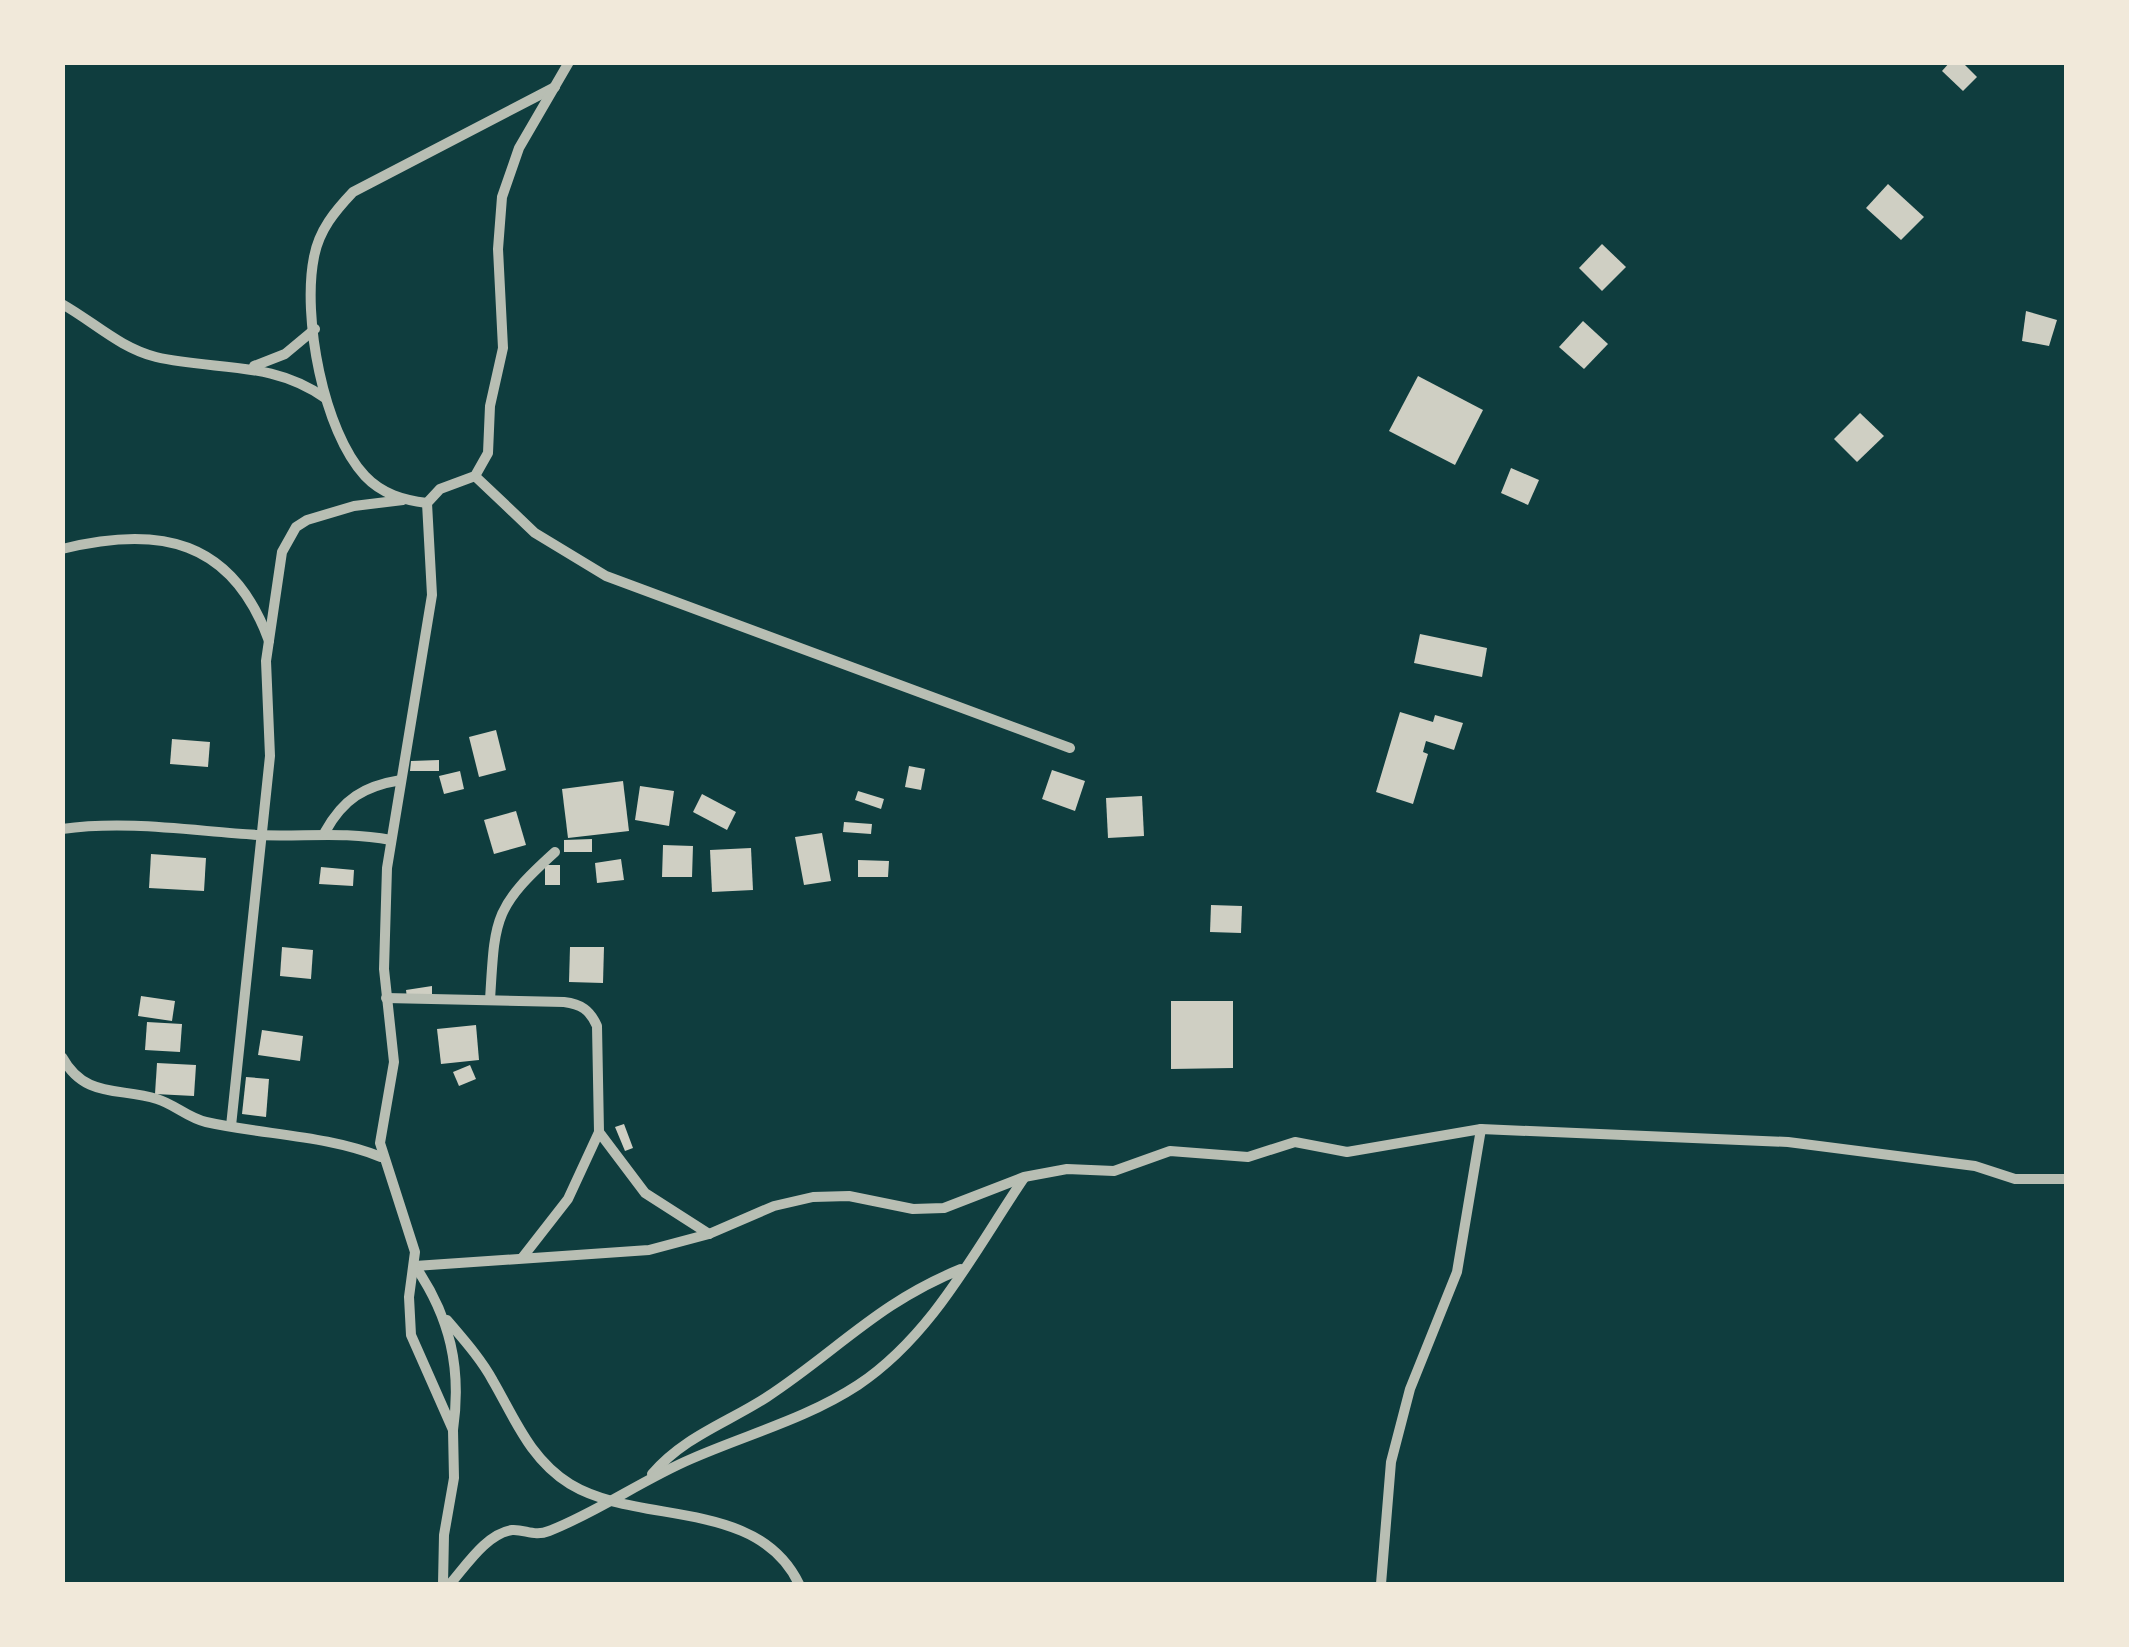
<svg xmlns="http://www.w3.org/2000/svg" width="2129" height="1647" viewBox="0 0 2129 1647" font-family="Figtree,sans-serif">
	<rect width="100%" height="100%" fill="#0f3d3e"/>
	<g fill="#cfcfc3">
		<path d="M 1950,62 L 1962,62 L 1977,77 L 1963,91 L 1942,71 Z"/>
		<path d="M 1888,184 L 1924,217 L 1901,240 L 1866,208 Z"/>
		<path d="M 1602,244 L 1626,267 L 1602,291 L 1579,268 Z"/>
		<path d="M 2026,311 L 2057,320 L 2049,346 L 2022,341 Z"/>
		<path d="M 1583,321 L 1608,344 L 1584,369 L 1559,347 Z"/>
		<path d="M 1418,376 L 1483,410 L 1455,465 L 1389,431 Z"/>
		<path d="M 1860,413 L 1884,436 L 1857,462 L 1834,439 Z"/>
		<path d="M 1511,468 L 1539,480 L 1528,505 L 1501,493 Z"/>
		<path d="M 1420,634 L 1487,648 L 1482,677 L 1414,663 Z"/>
		<path d="M 1400,712 L 1433,722 L 1435,715 L 1463,723 L 1454,750 L 1426,741 L 1423,752 L 1428,754 L 1413,804 L 1376,792 Z"/>
		<path d="M 496,730 L 506,770 L 479,777 L 469,737 Z"/>
		<path d="M 172,739 L 210,742 L 208,767 L 170,764 Z"/>
		<path d="M 439,760 L 439,771 L 410,771 L 411,761 Z"/>
		<path d="M 909,766 L 925,769 L 921,790 L 905,787 Z"/>
		<path d="M 1052,770 L 1085,781 L 1075,811 L 1042,799 Z"/>
		<path d="M 460,771 L 464,789 L 444,794 L 439,776 Z"/>
		<path d="M 623,781 L 629,831 L 568,838 L 562,789 Z"/>
		<path d="M 640,786 L 674,791 L 669,826 L 635,820 Z"/>
		<path d="M 858,791 L 884,799 L 881,809 L 855,800 Z"/>
		<path d="M 702,794 L 736,812 L 727,830 L 693,812 Z"/>
		<path d="M 1142,796 L 1144,836 L 1108,838 L 1106,798 Z"/>
		<path d="M 516,811 L 526,845 L 494,854 L 484,820 Z"/>
		<path d="M 844,822 L 872,824 L 871,834 L 843,832 Z"/>
		<path d="M 822,833 L 831,881 L 804,885 L 795,837 Z"/>
		<path d="M 592,839 L 592,852 L 564,852 L 564,840 Z"/>
		<path d="M 663,845 L 693,846 L 692,877 L 662,877 Z"/>
		<path d="M 751,848 L 753,890 L 712,892 L 710,850 Z"/>
		<path d="M 151,854 L 206,858 L 204,891 L 149,888 Z"/>
		<path d="M 621,859 L 624,880 L 597,883 L 595,863 Z"/>
		<path d="M 858,860 L 889,861 L 888,877 L 858,877 Z"/>
		<rect x="545" y="865" width="15" height="20"/>
		<path d="M 321,867 L 354,870 L 353,886 L 319,884 Z"/>
		<path d="M 1211,905 L 1242,906 L 1241,933 L 1210,932 Z"/>
		<path d="M 282,947 L 313,950 L 311,979 L 280,976 Z"/>
		<path d="M 570,947 L 604,947 L 603,983 L 569,982 Z"/>
		<path d="M 432,986 L 432,994 L 407,998 L 406,990 Z"/>
		<path d="M 141,996 L 175,1001 L 172,1021 L 138,1016 Z"/>
		<path d="M 1171,1001 L 1233,1001 L 1233,1068 L 1171,1069 Z"/>
		<path d="M 147,1022 L 182,1024 L 180,1052 L 145,1050 Z"/>
		<path d="M 476,1025 L 479,1060 L 441,1064 L 437,1029 Z"/>
		<path d="M 262,1030 L 303,1036 L 300,1061 L 258,1055 Z"/>
		<path d="M 157,1063 L 196,1065 L 194,1096 L 155,1094 Z"/>
		<path d="M 470,1065 L 476,1079 L 459,1086 L 453,1072 Z"/>
		<path d="M 246,1077 L 269,1079 L 266,1117 L 242,1114 Z"/>
		<path d="M 624,1124 L 633,1148 L 625,1151 L 615,1127 Z"/>
	</g>
	<g fill="none" stroke-linecap="round" stroke-linejoin="round">
		<g stroke="#b8beb3" stroke-width="10">
			<path d="M 62,304 C 94,322 120,348 156,357 C 216,371 272,360 325,398"/>
			<path d="M 254,366 L 285,354 L 315,329"/>
			<path d="M 475,476 L 535,533 L 606,576 L 1070,748"/>
			<path d="M 427,503 C 403,500 382,494 365,476 C 323,431 302,316 314,257 C 319,230 335,211 353,192 L 555,87"/>
			<path d="M 62,549 C 159,525 232,539 269,641"/>
			<path d="M 62,829 C 128,820 192,831 258,835 C 303,837 345,831 391,840"/>
			<path d="M 325,832 C 343,799 364,786 401,780"/>
			<path d="M 386,998 L 564,1002 C 581,1004 590,1010 597,1026 L 599,1132 L 568,1199 L 522,1258"/>
			<path d="M 490,1000 C 495,918 493,908 555,852"/>
			<path d="M 62,1057 C 85,1099 119,1087 157,1099 C 174,1104 188,1118 206,1122 C 264,1135 326,1135 381,1157"/>
			<path d="M 231,1126 L 270,756 L 266,661 L 282,552 L 296,527 L 307,520 L 354,506 L 403,500"/>
			<path d="M 599,1132 L 645,1193 L 709,1234"/>
			<path d="M 447,1320 C 464,1340 481,1359 493,1381 C 515,1419 530,1459 570,1484 C 639,1526 757,1497 799,1584"/>
			<path d="M 453,1430 C 462,1368 450,1317 415,1266 L 649,1250 L 709,1234 L 774,1206 L 813,1197 L 849,1196 L 913,1209 L 944,1208 L 1024,1177 L 1067,1169 L 1114,1171 L 1170,1151 L 1248,1157 L 1295,1142 L 1347,1152 L 1481,1129 L 1788,1142 L 1975,1166 L 2015,1179 L 2066,1179"/>
			<path d="M 652,1474 C 685,1436 727,1423 767,1397 C 837,1351 879,1302 961,1269"/>
			<path d="M 443,1584 L 444,1535 L 454,1478 L 453,1430 L 411,1335 L 409,1297 L 415,1252 L 380,1143 L 394,1062 L 384,969 L 387,868 L 432,595 L 427,503 L 440,489 L 475,476 L 488,453 L 490,406 L 503,348 L 498,249 L 502,197 L 519,148 L 569,62"/>
			<path d="M 450,1584 C 466,1566 486,1534 512,1530 C 525,1529 534,1537 549,1531 C 598,1512 642,1480 691,1459 C 748,1434 806,1419 858,1385 C 933,1335 975,1250 1024,1178"/>
			<path d="M 1381,1584 L 1391,1462 L 1410,1389 L 1457,1272 L 1481,1129"/>
		</g>
	</g>
	<rect width="2129" height="1647" fill="none" stroke="#f1e9da" stroke-width="130"/>
</svg>
